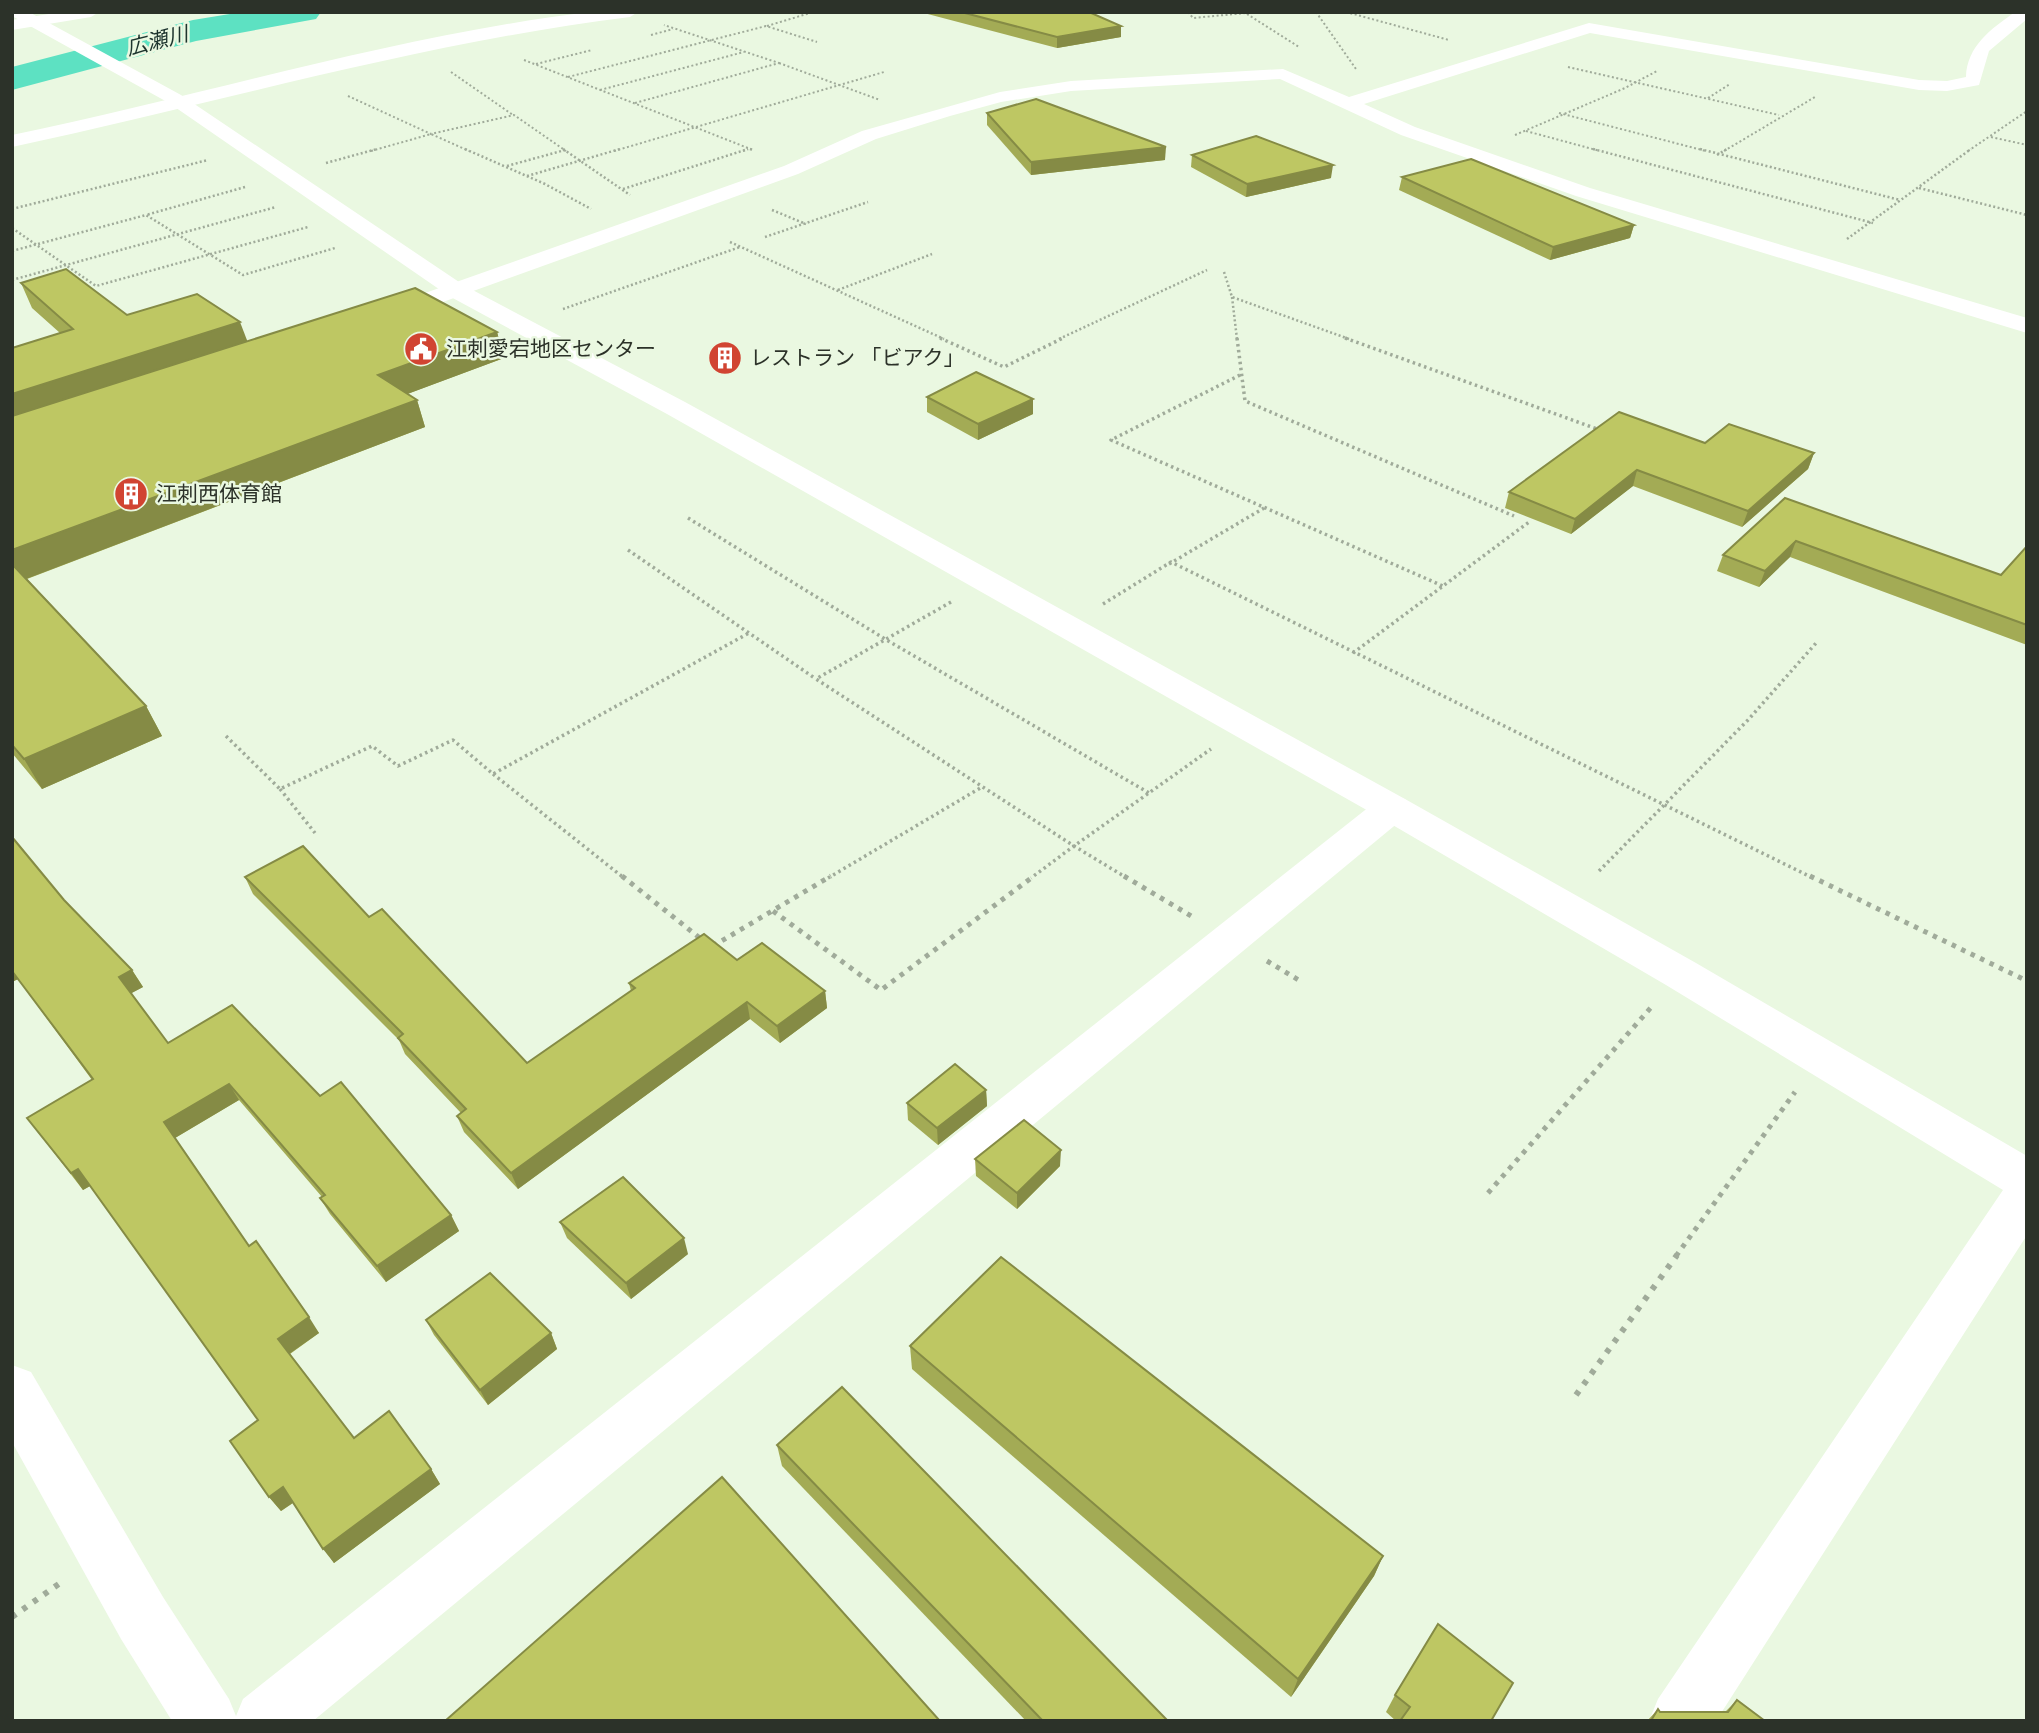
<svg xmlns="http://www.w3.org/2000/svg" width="2039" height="1733" viewBox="0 0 2039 1733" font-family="'DM Sans','Noto Sans JP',sans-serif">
	<rect width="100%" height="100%" fill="#eaf8e1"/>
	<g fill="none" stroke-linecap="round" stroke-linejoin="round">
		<path fill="#5de1c2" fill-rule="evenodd" d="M 242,12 L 321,12 L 316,19 L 196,41 L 12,90 L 12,67 L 193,20 Z"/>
		<g stroke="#a0ab9a" stroke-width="2" stroke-dasharray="2 2.5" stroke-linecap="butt">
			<path d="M 1188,12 L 1193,18 L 1257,12"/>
			<path d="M 1316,12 L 1356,69"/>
			<path d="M 1346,12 L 1449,40"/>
			<path d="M 1247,14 L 1299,47"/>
			<path d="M 767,26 L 810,13"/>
			<path d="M 651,35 L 673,29"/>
			<path d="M 524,60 L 753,150"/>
			<path d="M 779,63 L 880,100"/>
			<path d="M 536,64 L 592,50"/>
			<path d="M 1568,67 L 1779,115"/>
			<path d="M 451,72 L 513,115"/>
			<path d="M 568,77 L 766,26 L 817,42"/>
			<path d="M 600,90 L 744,52"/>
			<path d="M 348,96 L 431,134 L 514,115 L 566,151"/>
			<path d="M 1708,98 L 1730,84"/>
			<path d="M 635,103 L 779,63 L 664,25"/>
			<path d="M 1559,113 L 1706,151"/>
			<path d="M 1526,131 L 1600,151"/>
			<path d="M 1515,135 L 1625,88 L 1657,71"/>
			<path d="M 1991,137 L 2027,145"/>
			<path d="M 371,151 L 431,134 L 469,151"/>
			<path d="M 614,151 L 884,72"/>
			<path d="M 743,151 L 748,149"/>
			<path d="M 1724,151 L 1815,97"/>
			<path d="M 1968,151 L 2027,111"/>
		</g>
		<g stroke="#a0ab9a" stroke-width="2.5" stroke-dasharray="2 2.5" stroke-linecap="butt">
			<path d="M 465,149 L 545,184 L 591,209"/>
			<path d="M 563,149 L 630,195"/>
			<path d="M 750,149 L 753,150"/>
			<path d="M 1593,149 L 1873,223"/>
			<path d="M 1700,149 L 1900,200"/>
			<path d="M 1717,155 L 1727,149"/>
			<path d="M 326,163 L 377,149"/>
			<path d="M 507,166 L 565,150"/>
			<path d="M 527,176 L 620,149"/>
			<path d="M 245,187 L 146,215 L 243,275 L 335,248"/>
			<path d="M 1919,188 L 2027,215"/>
			<path d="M 623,189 L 748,149"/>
			<path d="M 12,209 L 208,160"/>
			<path d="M 772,210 L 806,224"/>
			<path d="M 12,228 L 96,286 L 308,227"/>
			<path d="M 765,237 L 868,202"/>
			<path d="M 1847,239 L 1971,149"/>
			<path d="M 730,242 L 944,339"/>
			<path d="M 12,251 L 146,215"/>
			<path d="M 1224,272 L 1232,297 L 1349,339"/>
			<path d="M 12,280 L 276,207"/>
			<path d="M 838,290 L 932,254"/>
			<path d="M 1232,297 L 1237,339"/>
			<path d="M 563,309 L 740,247"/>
			<path d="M 1059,339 L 1207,270"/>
		</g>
		<g stroke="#a0ab9a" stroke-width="3.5" stroke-dasharray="2.5 3.5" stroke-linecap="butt">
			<path d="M 940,338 L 1004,367 L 1063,338"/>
			<path d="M 1237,338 L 1245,401 L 1514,516"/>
			<path d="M 1345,338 L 1600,430"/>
			<path d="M 1240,375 L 1111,440 L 1443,586"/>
			<path d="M 688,518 L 885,639 L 1149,793"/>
			<path d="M 628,550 L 816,679"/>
			<path d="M 1169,564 L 1264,508"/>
			<path d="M 951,602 L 816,679 L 1074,846 L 1031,878"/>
			<path d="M 1103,604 L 1171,562 L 1813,878"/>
			<path d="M 1353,653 L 1529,522"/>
			<path d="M 226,736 L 280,789 L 372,746 L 398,766 L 453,740 L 493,774 L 749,633"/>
			<path d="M 493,774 L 624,878"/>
			<path d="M 280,789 L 315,833"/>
			<path d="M 1599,871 L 1748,720 L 1817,642"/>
			<path d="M 828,878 L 982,787"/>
			<path d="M 1127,878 L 1074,846 L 1211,749"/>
		</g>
		<g stroke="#a0ab9a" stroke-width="5" stroke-dasharray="4.5 6" stroke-linecap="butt">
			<path d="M 622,876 L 701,939"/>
			<path d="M 1124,876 L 1193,917"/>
			<path d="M 1810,876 L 2027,981"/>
			<path d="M 773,911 L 881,990 L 1034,876"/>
			<path d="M 713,946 L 831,876"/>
			<path d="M 1267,961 L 1302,982"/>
			<path d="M 1488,1193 L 1654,1004"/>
			<path d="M 1676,1256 L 1795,1092"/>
		</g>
		<g stroke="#a0ab9a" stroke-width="6" stroke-dasharray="5 8" stroke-linecap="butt">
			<path d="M 1576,1395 L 1677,1255"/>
			<path d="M 12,1617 L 63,1581"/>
		</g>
		<g fill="#fff" fill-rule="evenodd">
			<path d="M 61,12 L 99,12 L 91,17 L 12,30 L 12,20 Z"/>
			<path d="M 589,12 L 638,12 L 630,17 C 420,43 219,103 12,147 L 12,135 C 205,95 394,36 589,12 Z"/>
			<path d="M 2015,12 L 2027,12 L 2027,19 L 1989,51 L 1979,85 L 1947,91 L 1919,90 L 1590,33 L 1364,104 L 1415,127 L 1590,188 L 2027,318 L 2027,333 L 1576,196 L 1401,135 L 1280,79 L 1071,91 L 1001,102 L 950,116 L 876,139 L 798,174 L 393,320 L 377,320 L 373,315 L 377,310 L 784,166 L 862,131 L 1000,92 L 1071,81 L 1283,69 L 1349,97 L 1589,23 L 1919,80 L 1947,81 L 1966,77 C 1967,46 1991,29 2015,12 Z"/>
			<path d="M 1392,796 L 1405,799 L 1410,808 L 1405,817 L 313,1721 L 234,1721 L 243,1699 L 1379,799 Z"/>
		</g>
		<g fill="#fff" fill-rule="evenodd">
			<path d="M 12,12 L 29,12 L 181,95 L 465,286 L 685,402 L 1405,799 L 1696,963 L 2027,1156 L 2027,1235 L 1716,1721 L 1649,1721 L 1658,1699 L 2003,1190 L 1666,985 L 1379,817 L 667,414 L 449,296 L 169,103 L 12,16 Z"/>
			<path d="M 12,1365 L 31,1372 L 163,1597 L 229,1699 L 238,1721 L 172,1721 L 121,1639 L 12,1442 Z"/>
		</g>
	</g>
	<g fill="#a3ab55">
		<path d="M 920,12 L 1089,12 L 1121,26 L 1121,37 L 1057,48 Z"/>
		<path d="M 987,113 L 1165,160 L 1031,175 L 987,125 Z"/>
		<path d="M 1192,155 L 1331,178 L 1246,197 L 1191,167 Z"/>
		<path d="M 1402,177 L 1634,225 L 1630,238 L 1550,260 L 1399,190 Z"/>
		<path d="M 21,283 L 127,315 L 247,341 L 497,332 L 504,358 L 407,394 L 417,400 L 425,427 L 27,579 L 146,706 L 162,736 L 42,789 L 12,753 L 12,348 L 60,333 L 32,308 Z"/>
		<path d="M 927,397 L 1033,414 L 978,440 L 927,412 Z"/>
		<path d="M 1705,443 L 1814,453 L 1808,469 L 1742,527 L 1633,486 L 1571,534 L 1505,508 L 1509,492 Z"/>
		<path d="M 1785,498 L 2001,575 L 2027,546 L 2027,645 L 1790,557 L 1759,587 L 1717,571 L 1723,555 Z"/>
		<path d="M 12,837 L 64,900 L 132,970 L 143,987 L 131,993 L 168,1043 L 320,1096 L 451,1215 L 459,1231 L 386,1282 L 330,1214 L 320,1198 L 322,1197 L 239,1100 L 175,1138 L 249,1246 L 319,1333 L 290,1354 L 354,1438 L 431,1469 L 440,1484 L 334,1563 L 293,1503 L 281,1511 L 269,1497 L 258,1420 L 90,1186 L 83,1190 L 27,1118 L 92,1080 L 18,979 L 12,982 Z"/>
		<path d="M 245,877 L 369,917 L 527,1063 L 631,991 L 629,983 L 737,960 L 825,991 L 827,1008 L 780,1043 L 750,1019 L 518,1189 L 464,1132 L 457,1116 L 461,1113 L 405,1054 L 399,1040 L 253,894 Z"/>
		<path d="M 986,1090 L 987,1106 L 938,1145 L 908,1120 L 907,1103 Z"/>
		<path d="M 975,1159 L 1060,1166 L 1017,1209 L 976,1176 Z"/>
		<path d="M 560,1222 L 688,1254 L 631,1299 L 567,1238 Z"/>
		<path d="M 426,1320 L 551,1333 L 557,1349 L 488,1405 L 434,1335 Z"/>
		<path d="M 910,1346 L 1383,1556 L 1374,1576 L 1291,1697 L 912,1369 Z"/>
		<path d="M 777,1445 L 1168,1721 L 1026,1721 L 782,1466 Z"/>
		<path d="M 1395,1695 L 1491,1721 L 1396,1721 L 1386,1712 Z"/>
		<path d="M 1737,1700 L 1765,1721 L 1647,1721 L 1658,1709 L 1660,1712 L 1725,1712 Z"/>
	</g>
	<g fill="#858b45">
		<path d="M 1121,26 L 1121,37 L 1057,48 L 1057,37 Z"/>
		<path d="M 1166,147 L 1165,160 L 1031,175 L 1031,162 Z"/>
		<path d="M 1333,165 L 1331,178 L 1246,197 L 1247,184 Z"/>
		<path d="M 1634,225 L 1630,238 L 1550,260 L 1553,247 Z"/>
		<path d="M 240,322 L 250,348 L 12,425 L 12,394 Z"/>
		<path d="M 497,332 L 504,358 L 386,402 L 378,375 Z"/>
		<path d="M 1033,399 L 1033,414 L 978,440 L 978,424 Z"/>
		<path d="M 417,400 L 425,427 L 18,582 L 12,571 L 12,550 Z"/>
		<path d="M 1814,453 L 1808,469 L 1742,527 L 1748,511 Z"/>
		<path d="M 1637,470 L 1633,486 L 1571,534 L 1575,519 Z"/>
		<path d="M 1796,541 L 1790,557 L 1759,587 L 1765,571 Z"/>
		<path d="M 146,706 L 162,736 L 42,789 L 24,759 Z"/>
		<path d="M 132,970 L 143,987 L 130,994 L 119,977 Z"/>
		<path d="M 12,972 L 18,979 L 12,982 Z"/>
		<path d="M 825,991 L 827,1008 L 780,1043 L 777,1026 Z"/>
		<path d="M 747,1002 L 750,1019 L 518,1189 L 511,1173 Z"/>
		<path d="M 229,1084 L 239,1100 L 175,1138 L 164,1122 Z"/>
		<path d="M 986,1090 L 987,1106 L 938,1145 L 937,1128 Z"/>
		<path d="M 1061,1150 L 1060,1166 L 1017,1209 L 1017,1193 Z"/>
		<path d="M 78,1169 L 90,1186 L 83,1190 L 71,1173 Z"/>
		<path d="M 451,1215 L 459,1231 L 386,1282 L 377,1266 Z"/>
		<path d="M 684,1238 L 688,1254 L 631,1299 L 626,1283 Z"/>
		<path d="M 309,1317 L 319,1333 L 289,1354 L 278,1339 Z"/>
		<path d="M 551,1333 L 557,1349 L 488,1405 L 480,1390 Z"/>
		<path d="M 431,1469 L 440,1484 L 334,1563 L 323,1549 Z"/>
		<path d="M 283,1487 L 294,1502 L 281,1511 L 269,1497 Z"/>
		<path d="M 1383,1556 L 1374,1576 L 1291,1697 L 1298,1679 Z"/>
	</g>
	<g fill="#bec763" stroke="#858b45" stroke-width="2">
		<path d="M 961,12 L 1089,12 L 1121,26 L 1057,37 Z"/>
		<path d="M 1036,99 L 1166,147 L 1031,162 L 987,113 Z"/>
		<path d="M 1256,136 L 1333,165 L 1247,184 L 1192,155 Z"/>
		<path d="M 1471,159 L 1634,225 L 1553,247 L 1402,177 Z"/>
		<path d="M 66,269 L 127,315 L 197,294 L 240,322 L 12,394 L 12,348 L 73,329 L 21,283 Z"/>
		<path d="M 415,288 L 497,332 L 378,375 L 417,400 L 12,550 L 12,416 Z"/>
		<path d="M 976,372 L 1033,399 L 978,424 L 927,397 Z"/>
		<path d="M 1619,412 L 1705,443 L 1729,424 L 1814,453 L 1748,511 L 1637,470 L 1575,519 L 1509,492 Z"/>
		<path d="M 1785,498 L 2001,575 L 2027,546 L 2027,625 L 1796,541 L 1765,571 L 1723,555 Z"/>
		<path d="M 12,564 L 146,706 L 24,759 L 12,745 Z"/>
		<path d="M 12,837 L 64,900 L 132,970 L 119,977 L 168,1043 L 232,1005 L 320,1096 L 341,1082 L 451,1215 L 377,1266 L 320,1198 L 325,1195 L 229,1084 L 164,1122 L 249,1246 L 256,1241 L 309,1317 L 278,1339 L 354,1438 L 389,1411 L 431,1469 L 323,1549 L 283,1487 L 269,1497 L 230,1441 L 258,1420 L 78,1169 L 71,1173 L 27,1118 L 93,1079 L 12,971 Z"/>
		<path d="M 303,846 L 369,917 L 382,909 L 527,1063 L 635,988 L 629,983 L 704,934 L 737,960 L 762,943 L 825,991 L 777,1026 L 747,1002 L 511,1173 L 457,1116 L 466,1109 L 398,1038 L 403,1034 L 245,877 Z"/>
		<path d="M 955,1064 L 986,1090 L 937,1128 L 907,1103 Z"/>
		<path d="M 1024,1120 L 1061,1150 L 1017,1193 L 975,1159 Z"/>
		<path d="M 623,1177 L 684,1238 L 626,1283 L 560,1222 Z"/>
		<path d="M 1001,1257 L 1383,1556 L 1298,1679 L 910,1346 Z"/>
		<path d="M 490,1273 L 551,1333 L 480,1390 L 426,1320 Z"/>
		<path d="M 842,1387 L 1168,1721 L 1043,1721 L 777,1445 Z"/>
		<path d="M 722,1477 L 940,1721 L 445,1721 Z"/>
		<path d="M 1438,1624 L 1513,1683 L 1491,1721 L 1400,1721 L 1410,1707 L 1395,1695 Z"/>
		<path d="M 1737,1700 L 1765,1721 L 1654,1721 L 1652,1719 L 1658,1709 L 1660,1712 L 1728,1712 Z"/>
	</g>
	<defs>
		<g id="civic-disc" transform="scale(1.75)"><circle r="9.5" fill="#d14432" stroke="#eaf8e1"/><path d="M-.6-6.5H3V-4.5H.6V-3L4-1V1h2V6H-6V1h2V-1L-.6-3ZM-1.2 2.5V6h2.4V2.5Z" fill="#fff"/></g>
		<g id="building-disc" transform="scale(1.75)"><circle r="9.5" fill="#d14432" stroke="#eaf8e1"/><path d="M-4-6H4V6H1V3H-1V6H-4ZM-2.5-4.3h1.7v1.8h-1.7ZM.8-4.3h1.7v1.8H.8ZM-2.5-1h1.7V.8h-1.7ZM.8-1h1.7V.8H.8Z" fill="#fff"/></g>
	</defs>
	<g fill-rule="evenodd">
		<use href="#civic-disc" x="421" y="349"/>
		<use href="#building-disc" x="725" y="358"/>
		<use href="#building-disc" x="131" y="494"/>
	</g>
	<g text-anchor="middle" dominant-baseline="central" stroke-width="5" stroke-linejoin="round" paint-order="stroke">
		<g font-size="21" font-style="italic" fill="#1d342e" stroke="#eaf8e1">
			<text transform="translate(157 41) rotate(-14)">広瀬川</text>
		</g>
		<g font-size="21" fill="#2c3229" stroke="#eaf8e1" text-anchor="start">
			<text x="446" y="349">江刺愛宕地区センター</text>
			<text x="750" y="358">レストラン 「ビアク」</text>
			<text x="156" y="494">江刺西体育館</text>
		</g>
	</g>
	<rect width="2039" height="1733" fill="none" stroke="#2c3229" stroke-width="28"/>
</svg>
